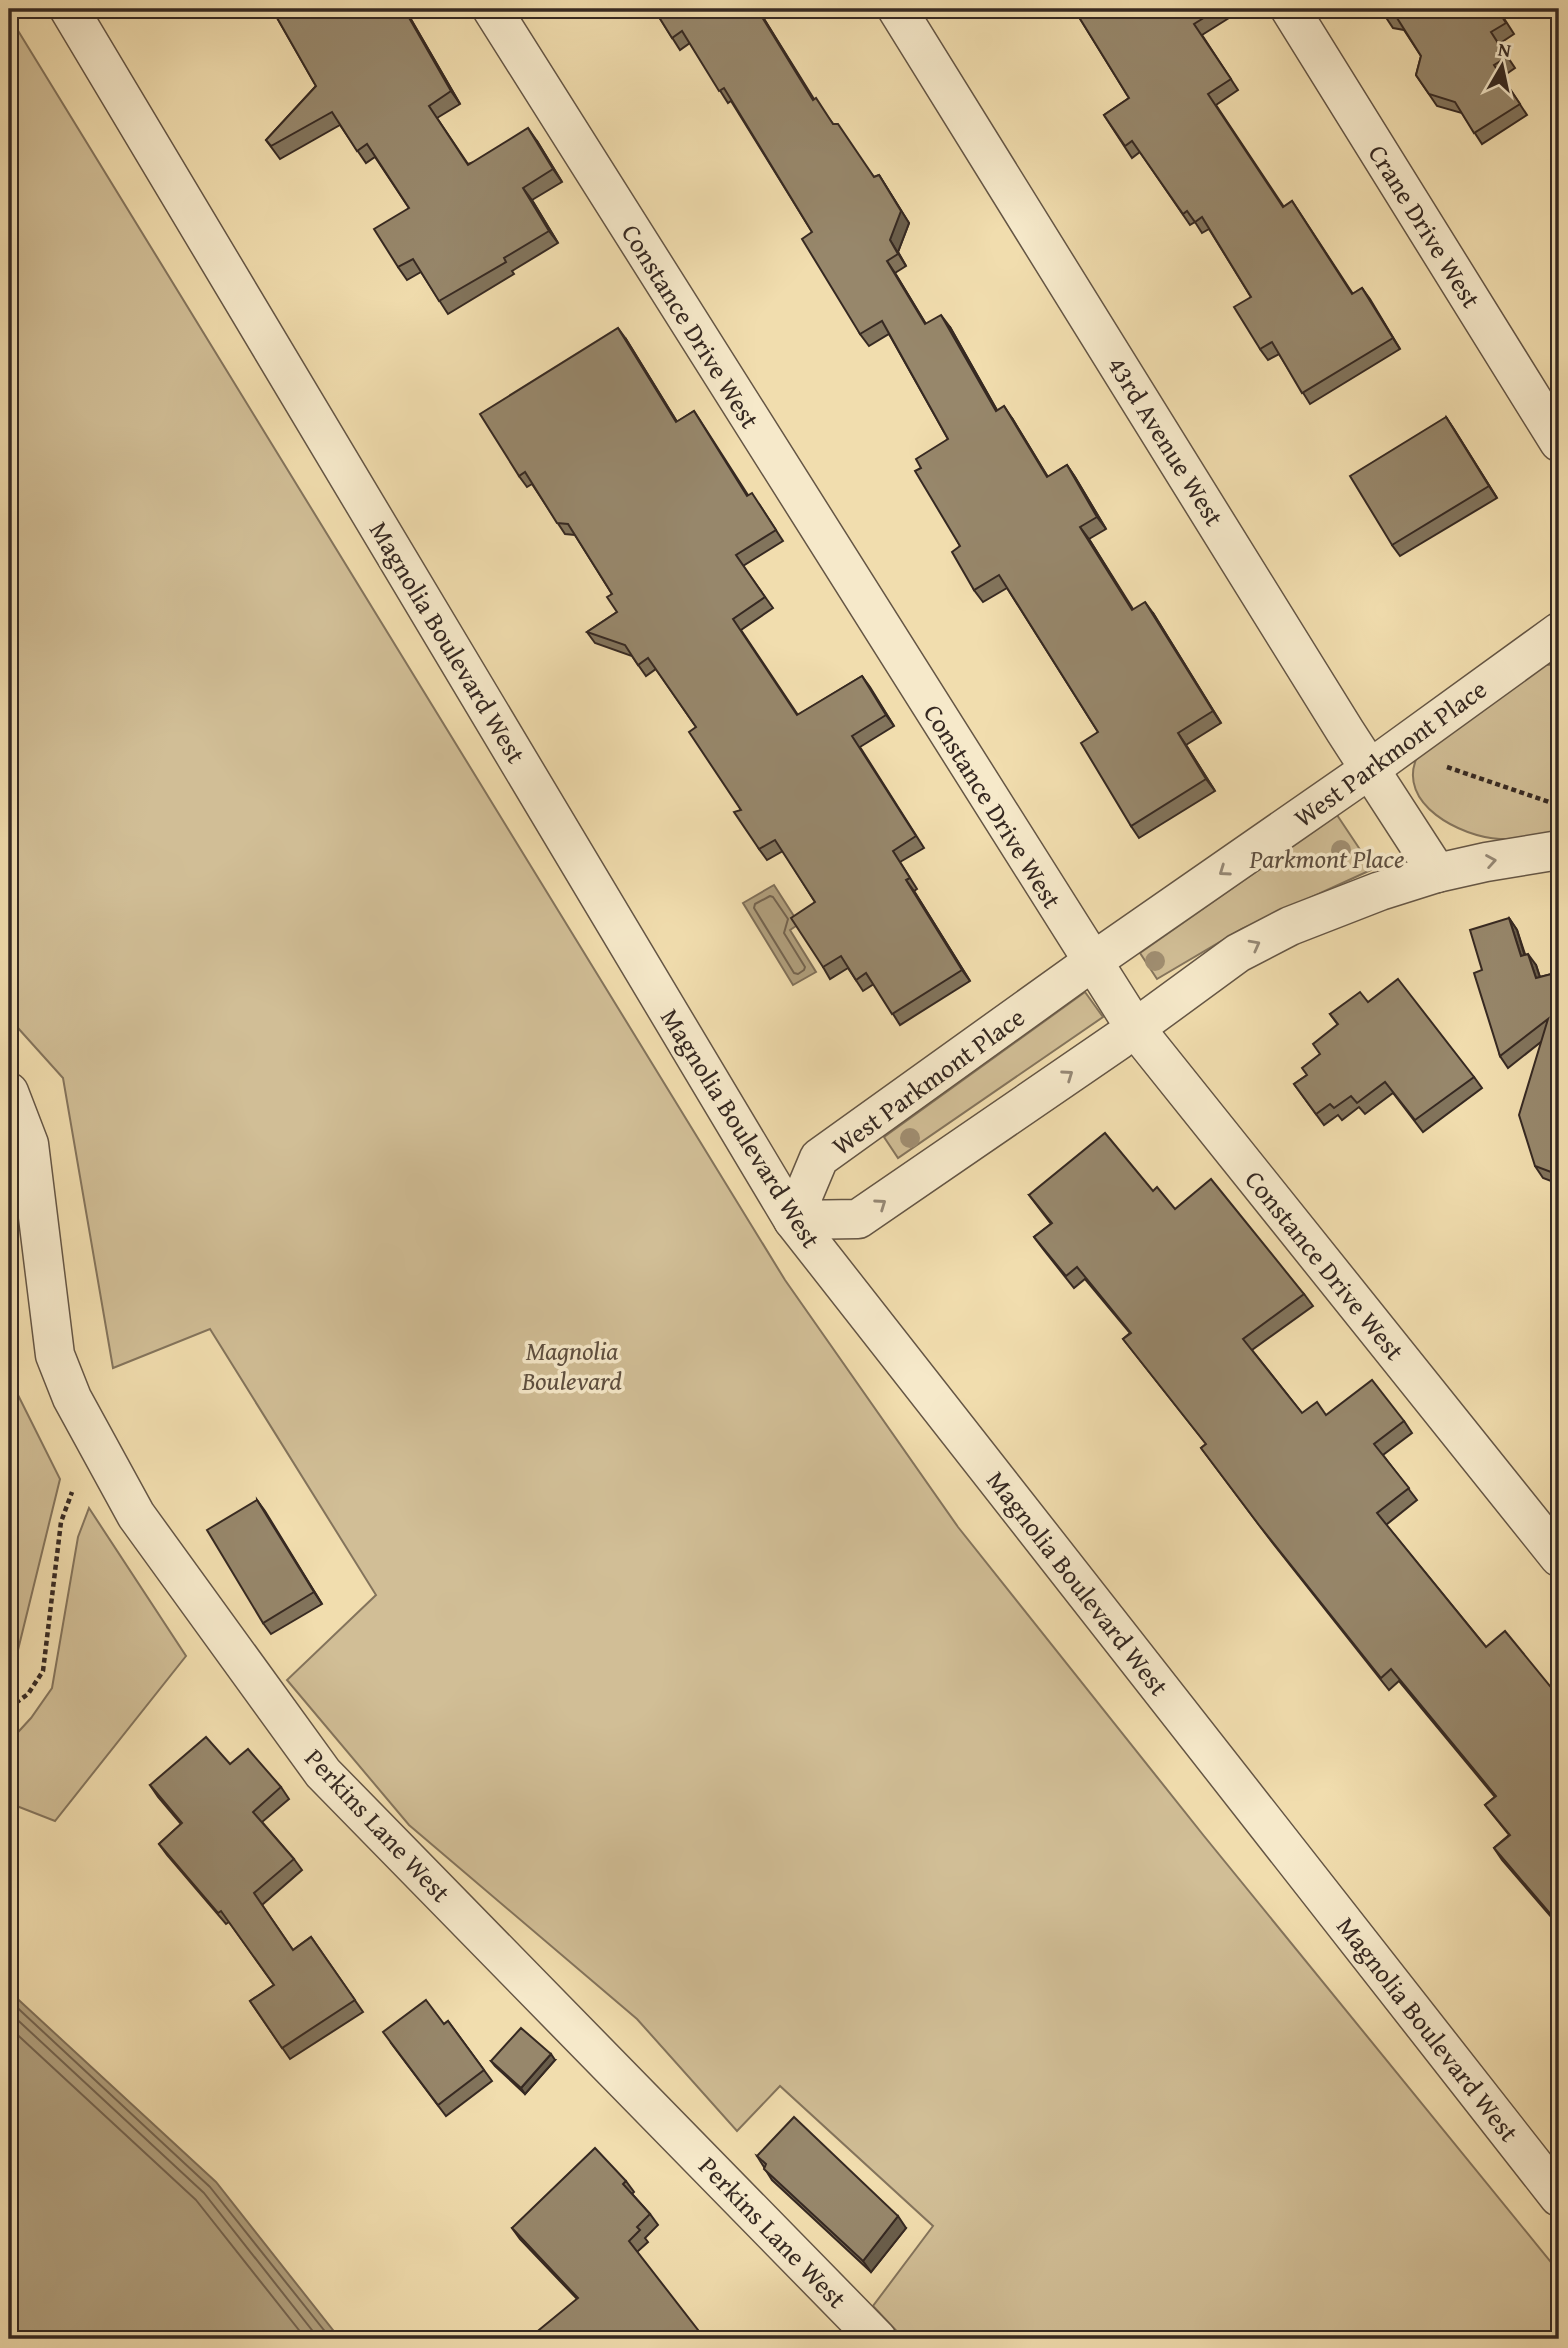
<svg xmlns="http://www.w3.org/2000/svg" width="1568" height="2348" viewBox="0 0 1568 2348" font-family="'Gentium Book Plus',serif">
	<rect width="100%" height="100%" fill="#f1ddae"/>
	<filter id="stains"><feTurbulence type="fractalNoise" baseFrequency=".00286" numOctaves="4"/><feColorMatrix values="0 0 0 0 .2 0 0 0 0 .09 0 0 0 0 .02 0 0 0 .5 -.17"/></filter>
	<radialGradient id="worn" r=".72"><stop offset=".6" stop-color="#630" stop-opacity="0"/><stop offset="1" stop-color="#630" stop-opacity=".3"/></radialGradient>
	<g fill="#d1be96" stroke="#84745c" stroke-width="2">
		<path d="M 9,16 L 785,1280 L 958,1527 L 1204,1836 L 1559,2272 L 1559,2339 L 904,2339 L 873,2306 L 933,2226 L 780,2086 L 737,2131 L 637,2019 L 409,1825 L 287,1680 L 376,1595 L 210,1329 L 113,1368 L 63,1078 L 9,1018 Z"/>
		<path d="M 1559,664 L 1559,833 C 1540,835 1519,840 1500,839 C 1461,837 1396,804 1417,757 L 1545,665 Z"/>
		<path d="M 1337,815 L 1373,869 L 1242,929 L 1157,979 L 1140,953 Z"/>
		<path d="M 1085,992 L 1103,1017 L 898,1158 L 884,1137 Z"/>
		<path d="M 11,1381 L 60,1479 L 16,1658 L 9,1669 L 9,1383 Z"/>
		<path d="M 89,1508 L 186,1656 L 55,1821 L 9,1803 L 9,1742 L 31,1718 L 52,1688 L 78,1537 Z"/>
	</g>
	<g fill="#b1a07e" stroke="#807059" stroke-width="2">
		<path d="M 774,885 L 799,924 L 790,930 L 816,972 L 793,985 L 743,903 Z"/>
		<path d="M 9,1991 L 216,2182 L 340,2339 L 9,2339 Z"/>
	</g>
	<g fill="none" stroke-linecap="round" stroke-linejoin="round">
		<g stroke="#746450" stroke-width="2">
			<path d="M 770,896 L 773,897 L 788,919 L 784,933 L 805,967 L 804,970 L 798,974 L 794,973 L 754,908 L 755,904 Z"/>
			<path d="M 9,2000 L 210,2187 L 331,2339"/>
			<path d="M 9,2012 L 204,2193 L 319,2339"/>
			<path d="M 9,2027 L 196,2200 L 306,2339"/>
		</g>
		<g stroke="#655645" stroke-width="41">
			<g id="minor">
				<path d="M 492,9 L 1135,1028 L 1559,1557"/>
				<path d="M 897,9 L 1345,731 L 1437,873"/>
				<path d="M 1290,9 L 1559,442"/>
				<path d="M 1559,632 L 1370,769 L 1092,962 L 819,1158 L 793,1220 L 858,1219 L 1119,1040 L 1238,953 L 1290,926 L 1380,891 L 1437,873 L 1486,862 L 1559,850"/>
				<path d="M 9,1092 L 29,1144 L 55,1355 L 72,1398 L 136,1515 L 323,1773 L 877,2339"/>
			</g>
		</g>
		<g stroke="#655645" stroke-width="41">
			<path id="tertiary" d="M 69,9 L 793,1220 L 1559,2197"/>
		</g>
		<g stroke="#362922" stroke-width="4.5" stroke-dasharray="5 3.5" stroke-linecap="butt">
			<path d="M 1447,767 L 1558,805"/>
			<path d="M 9,1708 L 28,1694 L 43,1671 L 61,1522 L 72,1492"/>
		</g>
		<use href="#minor" stroke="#f6e9ca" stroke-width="38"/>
		<use href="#tertiary" stroke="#f6e9ca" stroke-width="38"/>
	</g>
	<g fill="#a08e71">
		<circle cx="1341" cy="850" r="10"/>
		<circle cx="1155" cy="961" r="10"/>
		<circle cx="910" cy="1138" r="10"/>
	</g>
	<g fill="#82745c" stroke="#362922" stroke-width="2">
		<path d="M 272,9 L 405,9 L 460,104 L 437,118 L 468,164 L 537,141 L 562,182 L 532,200 L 558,243 L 512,271 L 514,274 L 448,314 L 421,272 L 407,280 L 398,267 L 409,208 L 375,157 L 366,163 L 340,125 L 280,159 L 266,140 L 316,86 Z"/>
		<path d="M 654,9 L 770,9 L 761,14 L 814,99 L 874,177 L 879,175 L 909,223 L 898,252 L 906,266 L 895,273 L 926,324 L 950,327 L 997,410 L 1012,418 L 1048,477 L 1067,465 L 1075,477 L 1106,529 L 1089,539 L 1133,609 L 1153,613 L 1221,723 L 1186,745 L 1215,791 L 1139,838 L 1131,826 L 1098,732 L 1007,588 L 983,602 L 974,590 L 960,546 L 921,468 L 948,439 L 889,334 L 869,346 L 860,334 L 812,232 L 731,101 L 728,103 L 690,43 L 680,50 Z"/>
		<path d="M 1074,9 L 1235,9 L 1237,13 L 1202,35 L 1238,90 L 1216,105 L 1284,207 L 1292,201 L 1353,294 L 1362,288 L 1400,349 L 1310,404 L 1279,354 L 1268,360 L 1260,349 L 1251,297 L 1209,229 L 1202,233 L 1195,222 L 1190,225 L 1140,152 L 1132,158 L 1104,115 L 1129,98 Z"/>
		<path d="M 1498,9 L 1514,34 L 1499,44 L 1515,68 L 1502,77 L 1527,115 L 1482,144 L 1462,113 L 1437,106 L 1416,75 L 1421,56 L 1404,30 L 1393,28 L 1385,16 Z"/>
		<path d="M 626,339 L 677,422 L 694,411 L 748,495 L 759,504 L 783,541 L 743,566 L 773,608 L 741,630 L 798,715 L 862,676 L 894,726 L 860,747 L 924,848 L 900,862 L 917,889 L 914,891 L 970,981 L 900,1025 L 874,984 L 863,991 L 848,968 L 830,979 L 823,967 L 815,902 L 783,851 L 767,860 L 759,849 L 741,810 L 696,727 L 656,669 L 646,676 L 632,656 L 595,643 L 587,632 L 617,612 L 612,594 L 575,535 L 565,534 L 532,484 L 527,487 L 519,476 Z"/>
		<path d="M 1446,417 L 1497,498 L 1400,556 L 1392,545 Z"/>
		<path d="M 1509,918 L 1517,930 L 1525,954 L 1536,965 L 1540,977 L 1559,972 L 1559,1184 L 1543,1178 L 1535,1166 L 1541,1042 L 1508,1068 L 1500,1056 L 1482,970 Z"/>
		<path d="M 1368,1002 L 1474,1077 L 1482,1088 L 1423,1132 L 1393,1093 L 1365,1114 L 1359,1107 L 1342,1120 L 1338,1115 L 1324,1125 L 1294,1084 L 1307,1075 L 1338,1025 L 1330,1014 Z"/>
		<path d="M 1153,1191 L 1175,1209 L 1304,1294 L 1313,1306 L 1252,1350 L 1302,1413 L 1404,1421 L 1412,1433 L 1383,1455 L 1417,1500 L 1386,1525 L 1486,1647 L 1559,1697 L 1559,1926 L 1502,1860 L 1494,1848 L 1509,1835 L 1485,1805 L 1495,1797 L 1399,1681 L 1389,1690 L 1268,1537 L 1210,1460 L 1201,1448 L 1206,1444 L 1123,1339 L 1130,1333 L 1085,1279 L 1074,1288 L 1043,1249 L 1034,1237 L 1051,1224 L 1029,1195 Z"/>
		<path d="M 257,1500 L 322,1604 L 271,1634 L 263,1623 Z"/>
		<path d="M 230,1764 L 281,1787 L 289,1799 L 262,1822 L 294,1859 L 302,1870 L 262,1905 L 293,1950 L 311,1937 L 363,2012 L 290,2059 L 250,2001 L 274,1985 L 229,1922 L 226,1924 L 167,1855 L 159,1844 L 181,1824 L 158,1797 L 150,1785 Z"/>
		<path d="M 448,2021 L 492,2081 L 446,2116 L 391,2043 L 444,2024 Z"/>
		<path d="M 555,2060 L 525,2094 L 495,2066 L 491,2061 Z"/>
		<path d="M 757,2156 L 906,2228 L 871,2272 L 772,2180 Z"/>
		<path d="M 626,2181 L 634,2192 L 632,2194 L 650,2214 L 658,2225 L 645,2238 L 648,2242 L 637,2252 L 577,2299 L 520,2239 L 512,2228 Z"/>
	</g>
	<g fill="#6a5e4b" stroke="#362922" stroke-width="2">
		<path d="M 404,9 L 405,9 L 460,104 L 451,91 Z"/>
		<path d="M 757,9 L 761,14 L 821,112 L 813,100 Z"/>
		<path d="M 528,128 L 537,141 L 562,182 L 553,169 Z"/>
		<path d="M 879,175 L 909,223 L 898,252 L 906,266 L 890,240 Z"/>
		<path d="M 523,188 L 532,200 L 558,243 L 549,231 Z"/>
		<path d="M 887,261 L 895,273 L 933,336 L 925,324 Z"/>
		<path d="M 1362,288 L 1370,299 L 1400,349 L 1393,338 Z"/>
		<path d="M 941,315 L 950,327 L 1004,423 L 996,411 Z"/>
		<path d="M 618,328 L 626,339 L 684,433 L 676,422 Z"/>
		<path d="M 1004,406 L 1012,418 L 1055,489 L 1047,477 Z"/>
		<path d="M 1446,417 L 1454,429 L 1497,498 L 1489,486 Z"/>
		<path d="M 1067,465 L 1075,477 L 1106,529 L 1097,517 Z"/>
		<path d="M 1080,527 L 1089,539 L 1140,622 L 1132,610 Z"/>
		<path d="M 1145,602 L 1153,613 L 1221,723 L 1213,711 Z"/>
		<path d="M 862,676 L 870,687 L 894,726 L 886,715 Z"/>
		<path d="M 1178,733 L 1186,745 L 1215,791 L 1206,779 Z"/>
		<path d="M 906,880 L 914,891 L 970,981 L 962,970 Z"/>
		<path d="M 1509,918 L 1517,930 L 1528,967 L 1521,956 Z"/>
		<path d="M 1528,954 L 1536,965 L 1544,990 L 1536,978 Z"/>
		<path d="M 257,1500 L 265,1511 L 322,1604 L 314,1592 Z"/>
		<path d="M 551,2054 L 555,2060 L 525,2094 L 521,2088 Z"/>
		<path d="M 898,2216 L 906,2228 L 871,2272 L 863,2261 Z"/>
	</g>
	<g fill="#97876b" stroke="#362922" stroke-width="2">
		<path d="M 272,9 L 404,9 L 451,91 L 429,106 L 468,165 L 528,128 L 553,169 L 523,188 L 549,231 L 504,258 L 506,262 L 439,301 L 413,259 L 398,267 L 374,229 L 409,208 L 367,144 L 357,151 L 332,112 L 271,146 L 266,140 L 316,86 Z"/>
		<path d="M 654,9 L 757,9 L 813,100 L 816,98 L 833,124 L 838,124 L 874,177 L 879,175 L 901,211 L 890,240 L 898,254 L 887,261 L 925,324 L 941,315 L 996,411 L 1004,406 L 1047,477 L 1067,465 L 1097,517 L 1080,527 L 1132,610 L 1145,602 L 1213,711 L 1178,733 L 1206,779 L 1131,826 L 1081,743 L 1098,732 L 999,575 L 974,590 L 952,552 L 960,546 L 915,471 L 921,468 L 916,459 L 948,439 L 882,321 L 860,334 L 802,239 L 812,232 L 724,88 L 719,91 L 682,31 L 672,38 Z"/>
		<path d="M 1074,9 L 1218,9 L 1194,24 L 1231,79 L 1208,94 L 1283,207 L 1292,201 L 1352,294 L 1362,288 L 1393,338 L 1302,393 L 1272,342 L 1260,349 L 1234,307 L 1251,297 L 1202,217 L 1195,222 L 1187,211 L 1183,214 L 1132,141 L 1125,146 L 1104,115 L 1129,98 Z"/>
		<path d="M 1386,9 L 1497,9 L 1506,23 L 1491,32 L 1507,57 L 1494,65 L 1520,104 L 1474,133 L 1455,102 L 1429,94 L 1416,75 L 1421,56 L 1397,18 L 1385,16 Z"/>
		<path d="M 618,328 L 676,422 L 694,411 L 747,496 L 752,493 L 776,530 L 736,555 L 765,597 L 733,619 L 797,715 L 862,676 L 886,715 L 852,736 L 916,836 L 893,851 L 910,878 L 906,880 L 962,970 L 892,1014 L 866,973 L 856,980 L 841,956 L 823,967 L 791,918 L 815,902 L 775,840 L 759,849 L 734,812 L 741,810 L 689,732 L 696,727 L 648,658 L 638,665 L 625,645 L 587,632 L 617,612 L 607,597 L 612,594 L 568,524 L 557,523 L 525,472 L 519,476 L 480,414 Z"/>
		<path d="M 1446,417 L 1489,486 L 1392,545 L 1350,476 Z"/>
		<path d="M 1509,918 L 1521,956 L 1528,954 L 1536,978 L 1559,972 L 1559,1175 L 1535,1166 L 1519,1115 L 1548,1019 L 1500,1056 L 1474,973 L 1482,970 L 1470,930 Z"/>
		<path d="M 1398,979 L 1474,1077 L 1415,1120 L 1385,1082 L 1357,1103 L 1351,1096 L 1334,1108 L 1330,1104 L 1316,1114 L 1294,1084 L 1307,1075 L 1302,1068 L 1320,1054 L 1313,1044 L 1338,1024 L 1330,1014 L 1360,992 L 1368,1002 Z"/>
		<path d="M 1105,1133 L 1153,1191 L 1157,1187 L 1175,1209 L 1211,1179 L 1304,1294 L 1243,1339 L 1302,1413 L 1317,1402 L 1326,1415 L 1372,1380 L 1404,1421 L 1374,1444 L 1409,1488 L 1377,1513 L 1486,1647 L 1505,1631 L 1559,1697 L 1559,1924 L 1494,1848 L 1510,1835 L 1485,1805 L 1496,1796 L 1391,1669 L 1381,1678 L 1259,1525 L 1201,1448 L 1206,1444 L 1123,1339 L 1131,1333 L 1077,1267 L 1066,1276 L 1034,1237 L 1052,1223 L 1029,1195 Z"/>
		<path d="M 1559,1217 L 1559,1244 L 1555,1233 L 1559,1228 L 1555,1219 Z"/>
		<path d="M 257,1500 L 314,1592 L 263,1623 L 207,1530 Z"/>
		<path d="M 206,1737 L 230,1764 L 248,1749 L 281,1787 L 253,1812 L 294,1859 L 254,1893 L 293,1950 L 311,1937 L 355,2000 L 282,2048 L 250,2001 L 274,1985 L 221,1911 L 218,1913 L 159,1844 L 182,1823 L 150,1785 Z"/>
		<path d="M 426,2000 L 444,2024 L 448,2021 L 484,2070 L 438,2105 L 383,2032 Z"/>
		<path d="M 521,2028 L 551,2054 L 521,2088 L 491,2061 Z"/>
		<path d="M 794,2117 L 898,2216 L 863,2261 L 764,2169 L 766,2164 L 757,2156 Z"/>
		<path d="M 595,2148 L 626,2181 L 623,2184 L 650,2214 L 637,2227 L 640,2230 L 629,2241 L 705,2339 L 528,2339 L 578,2298 L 512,2228 Z"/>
	</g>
	<defs><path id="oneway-chevron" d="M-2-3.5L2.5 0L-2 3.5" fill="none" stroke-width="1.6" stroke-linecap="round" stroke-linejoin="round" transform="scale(1.75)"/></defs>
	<g stroke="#968976">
		<use href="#oneway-chevron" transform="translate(1491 861) rotate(-10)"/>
		<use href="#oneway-chevron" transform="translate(1224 871) rotate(145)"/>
		<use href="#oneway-chevron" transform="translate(1255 945) rotate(-28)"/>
		<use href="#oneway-chevron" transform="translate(1068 1075) rotate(-35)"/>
		<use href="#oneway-chevron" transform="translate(881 1204) rotate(-35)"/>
	</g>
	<g text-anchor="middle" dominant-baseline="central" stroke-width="7" stroke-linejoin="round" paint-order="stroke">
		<g font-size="26" fill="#362922" stroke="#f6e9ca">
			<text transform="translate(1425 226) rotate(58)">Crane Drive West</text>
			<text transform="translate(691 326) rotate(58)">Constance Drive West</text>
			<text transform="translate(1166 441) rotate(58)">43rd Avenue West</text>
			<text transform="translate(448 642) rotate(59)">Magnolia Boulevard West</text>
			<text transform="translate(1390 753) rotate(-36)">West Parkmont Place</text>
			<text transform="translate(993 806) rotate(58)">Constance Drive West</text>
			<text transform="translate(928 1081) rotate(-36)">West Parkmont Place</text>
			<text transform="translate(741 1128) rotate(58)">Magnolia Boulevard West</text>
			<text transform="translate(1325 1265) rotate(51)">Constance Drive West</text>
			<text transform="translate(1078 1583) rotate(52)">Magnolia Boulevard West</text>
			<text transform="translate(378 1825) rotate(47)">Perkins Lane West</text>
			<text transform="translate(1428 2029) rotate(52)">Magnolia Boulevard West</text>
			<text transform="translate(773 2232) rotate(46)">Perkins Lane West</text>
		</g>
		<g font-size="26" font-style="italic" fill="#5d4e3f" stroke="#f6e9ca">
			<text x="1327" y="858">Parkmont Place</text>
			<text x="572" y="1350">Magnolia<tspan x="572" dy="30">Boulevard</tspan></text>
		</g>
	</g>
	<rect width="1568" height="2348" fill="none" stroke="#f1ddae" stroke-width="35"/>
	<rect x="10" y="10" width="1547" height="2327" fill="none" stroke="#362922" stroke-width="3.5"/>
	<rect x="18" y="18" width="1533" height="2313" fill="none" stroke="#362922" stroke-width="2"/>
	<g transform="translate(1502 66) rotate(9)" stroke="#f6e9ca" stroke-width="5" paint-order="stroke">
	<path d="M0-5L12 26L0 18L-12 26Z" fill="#362922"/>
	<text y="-10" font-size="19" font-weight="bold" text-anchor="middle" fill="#362922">N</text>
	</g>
	<rect width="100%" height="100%" filter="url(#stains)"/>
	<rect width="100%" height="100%" fill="url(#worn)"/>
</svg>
